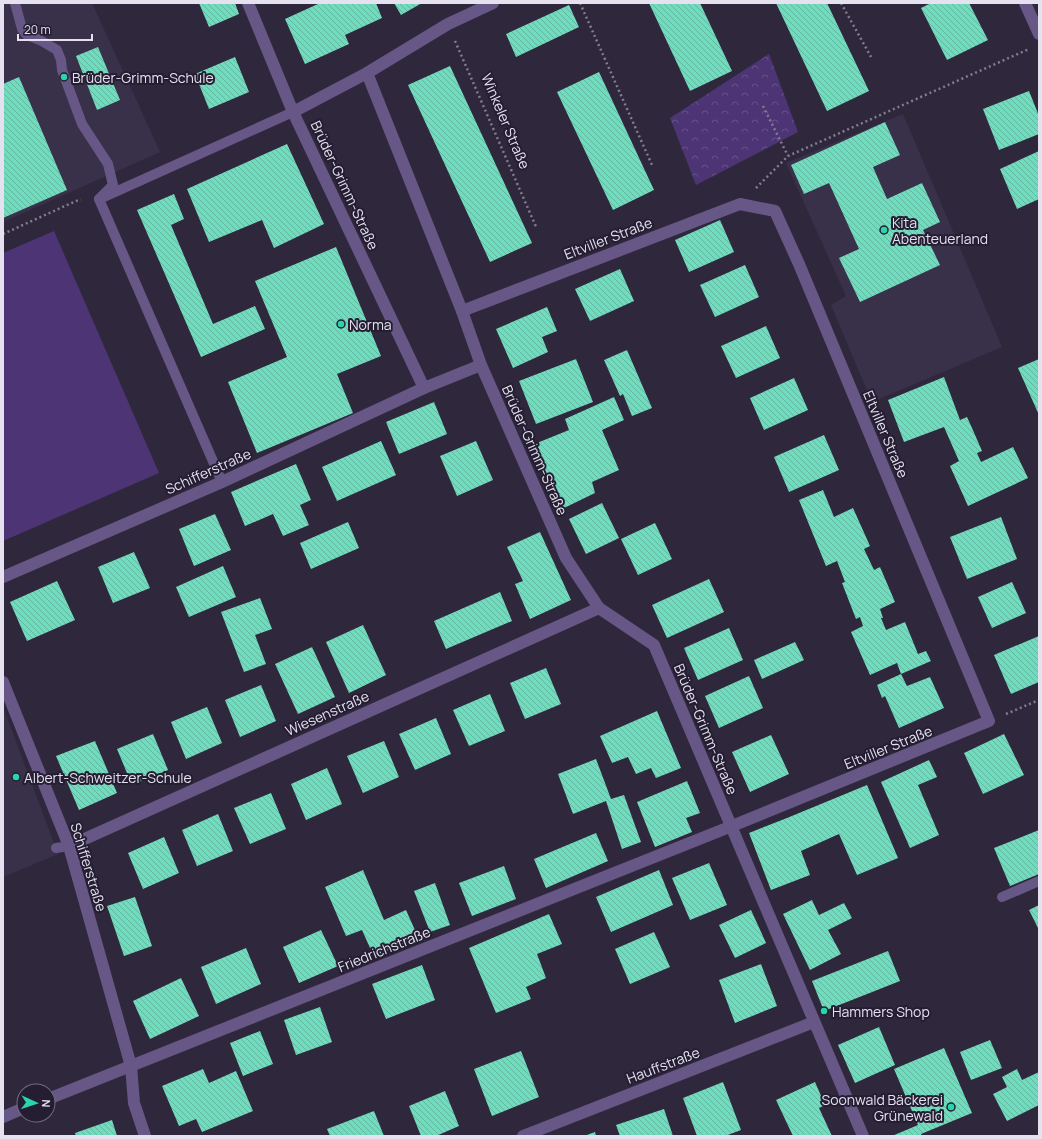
<svg xmlns="http://www.w3.org/2000/svg" width="1042" height="1139" viewBox="0 0 1042 1139" font-family="Manrope,sans-serif">
	<defs>
		<pattern id="park-crowns" width="20" height="18" patternUnits="userSpaceOnUse"><rect width="20" height="18" fill="#4d3474"/><path d="M2 6a3 3 0 1 1 6 0M12 15a3 3 0 1 1 6 0" fill="none" stroke="#665188"/></pattern>
		<pattern id="building-back-hatch" width="6" height="6" patternUnits="userSpaceOnUse"><rect width="6" height="6" fill="#6fdcbd"/><path d="M-1 5l2 2M0 0l6 6M5-1l2 2" fill="none" stroke="#64b6a0"/></pattern>
	</defs>
	<rect width="100%" height="100%" fill="#2f283d"/>
	<g fill="#39304a">
		<path d="M 3,3 L 92,3 L 160,152 L 3,222 Z"/>
		<path d="M 903,114 L 1002,347 L 872,402 L 831,305 L 846,296 L 786,163 Z"/>
		<path d="M 3,707 L 58,854 L 3,877 Z"/>
	</g>
	<path fill="url(#park-crowns)" d="M 769,54 L 798,132 L 696,185 L 670,118 Z"/>
	<path fill="#4d3474" d="M 54,231 L 159,473 L 3,541 L 3,253 Z"/>
	<g fill="url(#building-back-hatch)">
		<path d="M 199,3 L 235,3 L 239,14 L 209,27 Z"/>
		<path d="M 320,3 L 376,3 L 382,18 L 345,35 L 349,44 L 305,64 L 285,19 Z"/>
		<path d="M 394,3 L 422,3 L 401,15 Z"/>
		<path d="M 649,3 L 700,3 L 732,71 L 690,91 Z"/>
		<path d="M 776,3 L 827,3 L 869,91 L 827,111 Z"/>
		<path d="M 931,3 L 969,3 L 988,40 L 947,60 L 921,8 Z"/>
		<path d="M 569,5 L 579,27 L 516,57 L 506,34 Z"/>
		<path d="M 98,47 L 120,100 L 97,110 L 76,56 Z"/>
		<path d="M 235,57 L 249,92 L 209,109 L 195,74 Z"/>
		<path d="M 450,66 L 532,243 L 490,262 L 408,85 Z"/>
		<path d="M 599,72 L 654,190 L 613,210 L 557,92 Z"/>
		<path d="M 19,77 L 67,190 L 3,218 L 3,84 Z"/>
		<path d="M 1029,91 L 1039,116 L 1039,134 L 999,150 L 983,109 Z"/>
		<path d="M 885,122 L 900,155 L 873,167 L 887,199 L 922,183 L 940,222 L 923,230 L 940,265 L 860,302 L 839,258 L 859,249 L 829,183 L 804,194 L 791,165 Z"/>
		<path d="M 287,144 L 324,224 L 274,248 L 262,220 L 209,242 L 187,189 Z"/>
		<path d="M 1039,151 L 1039,199 L 1017,209 L 1000,169 Z"/>
		<path d="M 174,194 L 184,219 L 171,225 L 213,324 L 255,306 L 265,329 L 201,357 L 137,210 Z"/>
		<path d="M 720,220 L 734,252 L 689,272 L 675,240 Z"/>
		<path d="M 336,247 L 381,356 L 337,374 L 353,413 L 257,453 L 228,382 L 287,357 L 255,281 Z"/>
		<path d="M 745,265 L 759,297 L 715,317 L 700,285 Z"/>
		<path d="M 620,269 L 634,301 L 590,321 L 575,289 Z"/>
		<path d="M 547,307 L 557,331 L 542,337 L 548,352 L 513,368 L 496,329 Z"/>
		<path d="M 766,326 L 780,358 L 736,378 L 721,346 Z"/>
		<path d="M 627,350 L 652,408 L 632,416 L 623,394 L 620,396 L 604,360 Z"/>
		<path d="M 576,359 L 593,402 L 536,424 L 519,381 Z"/>
		<path d="M 1039,359 L 1039,415 L 1018,368 Z"/>
		<path d="M 944,377 L 960,420 L 967,417 L 972,428 L 982,451 L 977,453 L 981,462 L 1013,447 L 1028,478 L 968,506 L 950,466 L 959,461 L 944,427 L 904,442 L 888,400 Z"/>
		<path d="M 794,378 L 808,410 L 764,430 L 750,398 Z"/>
		<path d="M 614,397 L 624,420 L 602,430 L 619,470 L 592,482 L 595,493 L 562,509 L 532,445 L 569,430 L 565,419 Z"/>
		<path d="M 434,402 L 447,434 L 399,454 L 386,422 Z"/>
		<path d="M 824,435 L 839,470 L 789,492 L 774,457 Z"/>
		<path d="M 381,441 L 396,475 L 337,501 L 322,467 Z"/>
		<path d="M 476,441 L 493,480 L 457,496 L 440,456 Z"/>
		<path d="M 296,464 L 311,500 L 300,505 L 309,525 L 283,536 L 273,514 L 245,526 L 231,492 Z"/>
		<path d="M 823,490 L 834,517 L 853,508 L 870,546 L 864,549 L 874,570 L 880,567 L 895,602 L 880,609 L 883,618 L 881,618 L 886,630 L 905,622 L 918,654 L 926,651 L 931,661 L 901,674 L 897,663 L 870,675 L 851,632 L 863,626 L 860,617 L 856,619 L 842,583 L 845,582 L 837,561 L 826,566 L 799,500 Z"/>
		<path d="M 602,503 L 619,538 L 586,554 L 569,519 Z"/>
		<path d="M 215,514 L 231,550 L 194,566 L 179,529 Z"/>
		<path d="M 1001,517 L 1017,559 L 967,579 L 950,537 Z"/>
		<path d="M 348,522 L 359,548 L 311,569 L 300,543 Z"/>
		<path d="M 655,523 L 672,559 L 638,575 L 621,539 Z"/>
		<path d="M 540,532 L 571,600 L 530,619 L 515,584 L 523,581 L 507,547 Z"/>
		<path d="M 134,552 L 150,588 L 113,603 L 98,567 Z"/>
		<path d="M 223,566 L 236,597 L 189,617 L 176,587 Z"/>
		<path d="M 709,579 L 724,612 L 667,638 L 652,605 Z"/>
		<path d="M 57,581 L 75,620 L 27,641 L 10,602 Z"/>
		<path d="M 1012,582 L 1026,613 L 992,628 L 978,597 Z"/>
		<path d="M 500,592 L 512,621 L 446,649 L 434,621 Z"/>
		<path d="M 260,598 L 272,629 L 255,635 L 266,664 L 244,672 L 221,612 Z"/>
		<path d="M 363,625 L 386,675 L 349,693 L 326,642 Z"/>
		<path d="M 729,628 L 743,660 L 698,680 L 684,648 Z"/>
		<path d="M 1039,636 L 1039,682 L 1011,694 L 994,655 Z"/>
		<path d="M 795,642 L 804,660 L 762,679 L 754,660 Z"/>
		<path d="M 312,647 L 335,697 L 298,714 L 275,664 Z"/>
		<path d="M 546,668 L 561,704 L 525,719 L 510,683 Z"/>
		<path d="M 901,674 L 907,686 L 930,677 L 944,708 L 899,728 L 885,696 L 882,698 L 877,685 Z"/>
		<path d="M 749,676 L 763,708 L 719,728 L 705,696 Z"/>
		<path d="M 261,685 L 276,721 L 240,737 L 225,700 Z"/>
		<path d="M 490,694 L 505,731 L 469,746 L 453,710 Z"/>
		<path d="M 207,707 L 222,743 L 186,759 L 171,722 Z"/>
		<path d="M 657,711 L 681,768 L 656,778 L 651,768 L 636,774 L 628,757 L 612,763 L 600,736 Z"/>
		<path d="M 436,718 L 451,754 L 415,770 L 399,734 Z"/>
		<path d="M 153,734 L 168,770 L 132,785 L 117,749 Z"/>
		<path d="M 1004,734 L 1024,775 L 983,794 L 964,753 Z"/>
		<path d="M 771,735 L 789,774 L 750,792 L 732,752 Z"/>
		<path d="M 95,741 L 117,793 L 79,810 L 56,756 Z"/>
		<path d="M 384,741 L 399,777 L 363,793 L 347,756 Z"/>
		<path d="M 596,759 L 611,799 L 624,795 L 641,842 L 622,849 L 606,801 L 573,814 L 558,774 Z"/>
		<path d="M 929,760 L 937,777 L 918,785 L 939,835 L 910,848 L 881,782 Z"/>
		<path d="M 327,768 L 342,804 L 306,820 L 291,784 Z"/>
		<path d="M 687,781 L 700,813 L 686,818 L 692,832 L 655,847 L 637,802 Z"/>
		<path d="M 867,785 L 898,858 L 857,875 L 839,834 L 801,851 L 810,875 L 771,890 L 749,833 L 787,818 Z"/>
		<path d="M 271,793 L 286,829 L 250,844 L 234,808 Z"/>
		<path d="M 218,814 L 233,851 L 197,866 L 182,830 Z"/>
		<path d="M 1039,830 L 1039,874 L 1010,886 L 994,848 Z"/>
		<path d="M 596,833 L 608,861 L 546,888 L 534,859 Z"/>
		<path d="M 164,837 L 179,873 L 143,889 L 128,853 Z"/>
		<path d="M 709,863 L 727,905 L 690,920 L 672,878 Z"/>
		<path d="M 504,866 L 516,899 L 472,916 L 459,883 Z"/>
		<path d="M 363,870 L 384,920 L 406,910 L 418,937 L 374,957 L 362,930 L 346,936 L 325,887 Z"/>
		<path d="M 659,870 L 673,905 L 611,932 L 596,897 Z"/>
		<path d="M 435,883 L 450,925 L 430,932 L 414,891 Z"/>
		<path d="M 135,897 L 152,946 L 124,956 L 107,906 Z"/>
		<path d="M 812,900 L 819,915 L 844,903 L 852,918 L 828,930 L 841,954 L 810,970 L 783,914 Z"/>
		<path d="M 1039,905 L 1039,930 L 1029,910 Z"/>
		<path d="M 751,910 L 766,943 L 735,958 L 719,925 Z"/>
		<path d="M 549,914 L 562,944 L 537,954 L 546,978 L 526,987 L 531,999 L 496,1013 L 469,948 Z"/>
		<path d="M 321,930 L 338,966 L 299,983 L 283,947 Z"/>
		<path d="M 654,932 L 670,967 L 630,984 L 615,949 Z"/>
		<path d="M 246,948 L 261,984 L 216,1004 L 201,967 Z"/>
		<path d="M 888,951 L 900,981 L 824,1011 L 812,981 Z"/>
		<path d="M 761,964 L 777,1006 L 735,1023 L 719,980 Z"/>
		<path d="M 422,965 L 435,1000 L 386,1019 L 372,984 Z"/>
		<path d="M 181,978 L 199,1016 L 150,1039 L 133,1001 Z"/>
		<path d="M 320,1007 L 332,1042 L 296,1055 L 284,1020 Z"/>
		<path d="M 879,1027 L 895,1065 L 855,1083 L 838,1045 Z"/>
		<path d="M 260,1031 L 273,1064 L 243,1076 L 230,1043 Z"/>
		<path d="M 990,1040 L 1002,1068 L 971,1080 L 960,1052 Z"/>
		<path d="M 944,1048 L 972,1113 L 921,1134 L 922,1136 L 892,1136 L 918,1125 L 894,1069 Z"/>
		<path d="M 521,1051 L 539,1097 L 492,1116 L 474,1069 Z"/>
		<path d="M 203,1069 L 209,1083 L 236,1071 L 253,1111 L 202,1132 L 196,1119 L 179,1126 L 162,1086 Z"/>
		<path d="M 1017,1069 L 1022,1080 L 1039,1072 L 1039,1105 L 1007,1121 L 993,1094 L 1007,1087 L 1002,1077 Z"/>
		<path d="M 723,1082 L 741,1130 L 725,1136 L 697,1136 L 683,1098 Z"/>
		<path d="M 815,1082 L 825,1105 L 819,1108 L 832,1136 L 793,1136 L 776,1100 Z"/>
		<path d="M 445,1091 L 459,1126 L 436,1136 L 421,1136 L 409,1106 Z"/>
		<path d="M 664,1109 L 673,1136 L 620,1136 L 616,1125 Z"/>
		<path d="M 374,1111 L 384,1136 L 330,1136 L 327,1129 Z"/>
		<path d="M 112,1120 L 117,1136 L 76,1136 L 75,1133 Z"/>
		<path d="M 595,1132 L 596,1136 L 584,1136 Z"/>
	</g>
	<g fill="none" stroke-linecap="round" stroke-linejoin="round">
		<g stroke="#837d8f" stroke-width="2.5" stroke-dasharray="2 3" stroke-linecap="butt">
			<path d="M 580,3 L 652,165"/>
			<path d="M 841,3 L 871,57"/>
			<path d="M 455,41 L 537,229"/>
			<path d="M 763,106 L 788,156"/>
			<path d="M 756,188 L 788,156 L 1029,49"/>
			<path d="M 3,234 L 76,201 L 81,200"/>
			<path d="M 1006,714 L 1039,700"/>
		</g>
		<g stroke="#675786" stroke-width="10">
			<path d="M 15,3 L 22,29 L 27,35 L 40,40 L 57,50 L 61,60 L 62,70 L 82,124 L 108,164 L 113,185 L 99,199"/>
			<path d="M 104,197 L 293,112"/>
			<path d="M 99,199 L 222,482"/>
			<path d="M 56,848 L 69,846"/>
			<path d="M 1002,897 L 1039,881"/>
		</g>
		<g stroke="#675786" stroke-width="12">
			<path d="M 248,3 L 293,112 L 424,388"/>
			<path d="M 1025,3 L 1039,34"/>
			<path d="M 367,73 L 462,311 L 481,365"/>
			<path d="M 293,112 L 367,73 L 448,24 L 493,3"/>
			<path d="M 3,577 L 222,482 L 424,388 L 481,365 L 566,558 L 599,608 L 654,645 L 863,1136"/>
			<path d="M 3,682 L 69,846 L 131,1066 L 134,1103 L 145,1136"/>
			<path d="M 69,846 L 599,608"/>
			<path d="M 48,1099 L 732,826 L 989,721 L 799,264 L 775,211 L 740,204 L 462,311"/>
			<path d="M 3,1117 L 24,1108"/>
			<path d="M 523,1136 L 814,1022"/>
		</g>
	</g>
	<g fill="#28d5ad" stroke="#251e33" stroke-width="1.5">
		<circle cx="64" cy="77" r="4"/>
		<circle cx="884" cy="230" r="4"/>
		<circle cx="341" cy="324" r="4"/>
		<circle cx="16" cy="777" r="4"/>
		<circle cx="824" cy="1011" r="4"/>
		<circle cx="951" cy="1107" r="4"/>
	</g>
	<g text-anchor="middle" dominant-baseline="central" stroke-width="4" stroke-linejoin="round" paint-order="stroke">
		<g font-size="14" fill="#e5e1ef" stroke="#251e33" text-anchor="start">
			<text x="72" y="77">Brüder-Grimm-Schule</text>
			<text x="892" y="222">Kita<tspan x="892" dy="16">Abenteuerland</tspan></text>
			<text x="349" y="324">Norma</text>
			<text x="24" y="777">Albert-Schweitzer-Schule</text>
			<text x="832" y="1011">Hammers Shop</text>
			<text x="943" y="1099" text-anchor="end">Soonwald Bäckerei<tspan x="943" dy="16">Grünewald</tspan></text>
		</g>
		<g font-size="14" fill="#e5e1ef" stroke="#251e33">
			<text transform="translate(506 121) rotate(67)">Winkeler Straße</text>
			<text transform="translate(345 185) rotate(65)">Brüder-Grimm-Straße</text>
			<text transform="translate(608 238) rotate(-21)">Eltviller Straße</text>
			<text transform="translate(886 434) rotate(67)">Eltviller Straße</text>
			<text transform="translate(535 450) rotate(66)">Brüder-Grimm-Straße</text>
			<text transform="translate(208 471) rotate(-24)">Schifferstraße</text>
			<text transform="translate(327 713) rotate(-24)">Wiesenstraße</text>
			<text transform="translate(706 729) rotate(67)">Brüder-Grimm-Straße</text>
			<text transform="translate(888 747) rotate(-22)">Eltviller Straße</text>
			<text transform="translate(89 867) rotate(73)">Schifferstraße</text>
			<text transform="translate(384 949) rotate(-22)">Friedrichstraße</text>
			<text transform="translate(663 1065) rotate(-21)">Hauffstraße</text>
		</g>
	</g>
	<rect width="1042" height="1139" fill="none" stroke="#e5e1ef" stroke-width="8"/>
	<g transform="translate(36 1103) rotate(93)"><circle r="19" fill="#251e33" stroke="#726c7e"/>
	<path d="M0-3L7 15L0 10L-7 15Z" fill="#28d5ad"/>
	<text y="-6" font-size="11" font-weight="bold" text-anchor="middle" fill="#e5e1ef">N</text>
	</g>
	<path d="M18 34v6h74v-6" fill="none" stroke="#e5e1ef" stroke-width="2"/>
	<text x="24" y="34" font-size="12" fill="#e5e1ef" stroke="#251e33" stroke-width="3" paint-order="stroke">20 m</text>
</svg>
